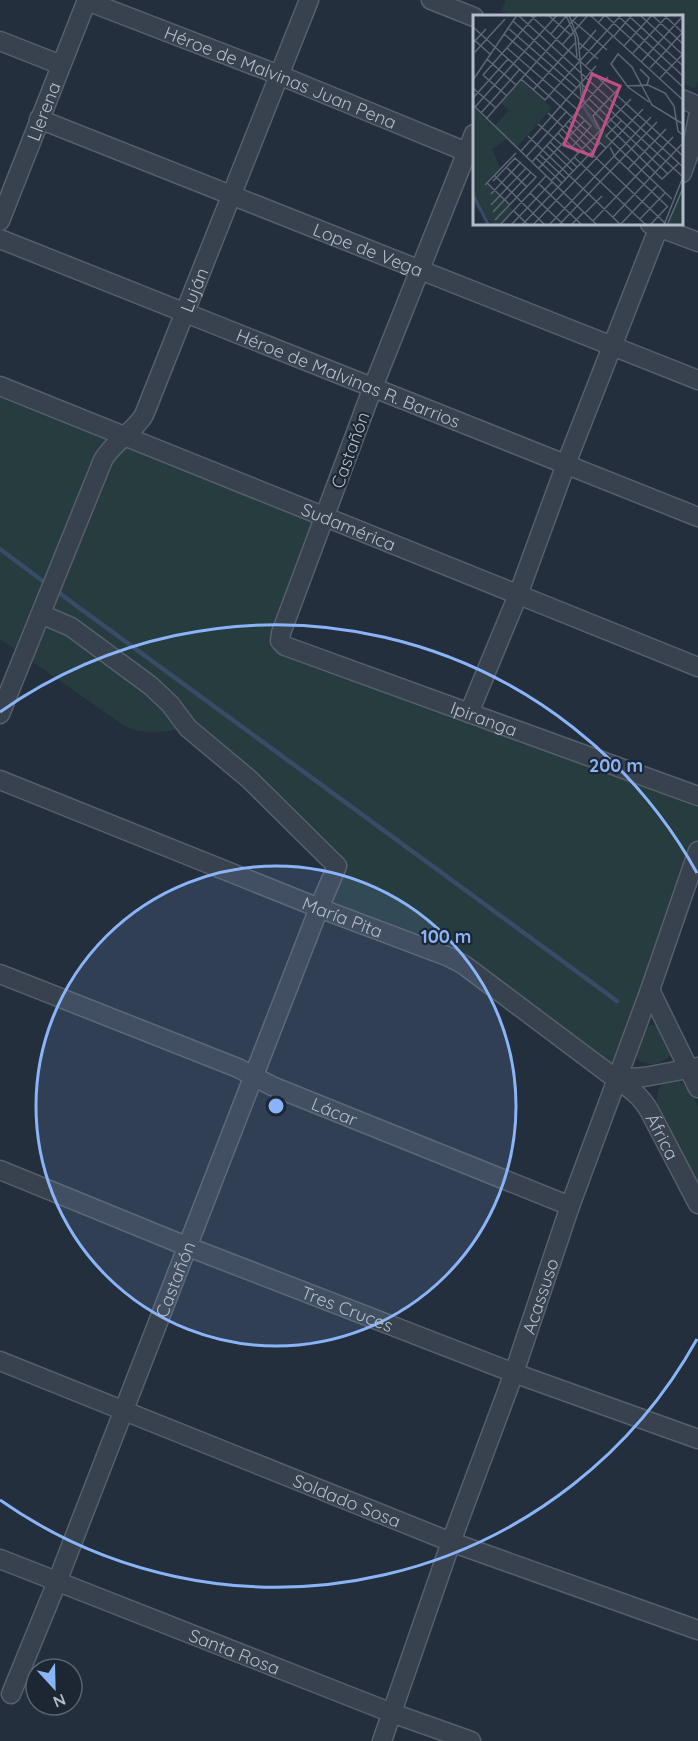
<svg xmlns="http://www.w3.org/2000/svg" width="698" height="1741" viewBox="0 0 698 1741" font-family="Quicksand,sans-serif">
	<rect width="100%" height="100%" fill="#242f3e"/>
	<g fill="#263c3f">
		<path d="M 506,0 L 698,0 L 698,80 L 695,89 L 682,83 L 682,16 L 515,16 L 501,11 Z"/>
		<path d="M 0,386 L 325,518 L 280,641 L 698,796 L 698,851 L 616,1079 L 464,965 L 319,908 L 337,866 L 188,728 C 166,731 147,736 126,727 L 0,639 Z"/>
		<path d="M 651,1025 L 658,1025 L 674,1051 C 664,1065 645,1070 634,1055 L 642,1029 Z"/>
		<path d="M 676,1078 L 689,1088 L 698,1106 L 698,1187 L 657,1102 C 656,1087 662,1082 676,1078 Z"/>
	</g>
	<g fill="none" stroke-linecap="round" stroke-linejoin="round">
		<g stroke="#394c67" stroke-width="4.5">
			<path d="M 0,549 L 48,585"/>
			<path d="M 55,590 L 617,1001"/>
		</g>
		<g stroke="#565f6c" stroke-width="21">
			<g id="minor">
				<path d="M 431,0 L 474,17"/>
				<path id="s1" d="M 87,1 L 279,75 L 474,155"/>
				<path d="M 0,41 L 61,65"/>
				<path d="M 682,99 L 698,106"/>
				<path id="s2" d="M 39,119 L 698,380"/>
				<path id="s3" d="M 474,134 L 373,387 L 281,633 L 280,641 L 285,646 L 698,796"/>
				<path d="M 682,173 L 693,142 L 698,117"/>
				<path id="s4" d="M 0,221 L 87,0"/>
				<path d="M 650,224 L 698,242"/>
				<path id="s5" d="M 0,239 L 698,517"/>
				<path id="s6" d="M 0,386 L 698,667"/>
				<path d="M 469,713 L 518,595 L 566,464 L 660,224"/>
				<path id="s7" d="M 0,714 L 103,460 C 114,441 134,432 144,415 L 309,0"/>
				<path id="s8" d="M 0,780 L 319,908 L 449,957 L 464,965 L 616,1079 C 631,1089 641,1096 650,1112 L 698,1204"/>
				<path id="s9" d="M 0,974 L 238,1068 L 272,1086 L 570,1206"/>
				<path d="M 650,990 L 698,1088"/>
				<path d="M 616,1079 L 644,1077 L 698,1067"/>
				<path id="s10" d="M 0,1170 L 186,1246 L 514,1373 L 698,1439"/>
				<path id="s11" d="M 0,1361 L 451,1542 L 698,1630"/>
				<path id="s12" d="M 0,1559 L 392,1713 L 471,1741"/>
				<path id="s13" d="M 11,1694 L 57,1582 L 319,908 L 337,866 L 249,779 L 188,728 L 170,704 L 151,686 L 71,627 L 41,614"/>
				<path id="s14" d="M 382,1741 L 451,1542 L 514,1373 L 570,1206 L 650,990 L 698,851"/>
			</g>
		</g>
		<use href="#minor" stroke="#38414e" stroke-width="18"/>
	</g>
	<circle cx="276" cy="1106" r="240" fill="#8ab4f8" fill-opacity=".12"/>
	<g fill="none" stroke="#8ab4f8" stroke-width="3">
		<circle cx="276" cy="1106" r="240"/>
		<path d="M697 1339A481 481 0 0 1 0 1500M0 712A481 481 0 0 1 697 873"/>
	</g>
	<g text-anchor="middle" dominant-baseline="central" stroke-width="4.5" stroke-linejoin="round" paint-order="stroke">
		<g font-size="18" fill="#b4bcc9" stroke="#1d2633">
			<text stroke="none"><textPath href="#s1" startOffset="208">Héroe de Malvinas Juan Pena</textPath></text>
			<text stroke="none"><textPath href="#s4" startOffset="118">Llerena</textPath></text>
			<text stroke="none"><textPath href="#s2" startOffset="354">Lope de Vega</textPath></text>
			<text stroke="none"><textPath href="#s7" startOffset="470">Luján</textPath></text>
			<text stroke="none"><textPath href="#s5" startOffset="375">Héroe de Malvinas R. Barrios</textPath></text>
			<text transform="translate(350 450) rotate(-70)">Castañón</text>
			<text stroke="none"><textPath href="#s6" startOffset="376">Sudamérica</textPath></text>
			<text stroke="none"><textPath href="#s3" startOffset="762">Ipiranga</textPath></text>
			<text stroke="none"><textPath href="#s8" startOffset="369">María Pita</textPath></text>
			<text stroke="none"><textPath href="#s9" startOffset="362">Lácar</textPath></text>
			<text stroke="none"><textPath href="#s8" startOffset="765">África</textPath></text>
			<text stroke="none"><textPath href="#s13" startOffset="446">Castañón</textPath></text>
			<text stroke="none"><textPath href="#s14" startOffset="472">Acassuso</textPath></text>
			<text stroke="none"><textPath href="#s10" startOffset="374">Tres Cruces</textPath></text>
			<text stroke="none"><textPath href="#s11" startOffset="374">Soldado Sosa</textPath></text>
			<text stroke="none"><textPath href="#s12" startOffset="252">Santa Rosa</textPath></text>
		</g>
	</g>
	<g transform="translate(473 15)">
		<rect width="210" height="210" fill="#242f3e"/>
		<path d="M 48,65 L 79,93 L 44,132 L 22,111 L 36,95 L 28,88 ZM 112,88 L 139,127 L 133,133 L 103,97 ZM 0,92 L 34,124 L 19,134 L 27,153 L 12,168 L 40,195 L 26,210 L 21,210 L 0,190 ZM 206,183 L 210,185 L 210,210 L 195,210 Z" fill="#263c3f"/>
		<path fill="none" stroke="#394c67" stroke-width="3" d="M 110,91 L 125,114M 0,180 L 15,209"/>
		<path fill="none" stroke="#5e6776" stroke-width="1.5" d="M 45,0 L 210,152M 57,0 L 210,141M 75,0 L 99,21M 93,0 L 102,21 L 104,42M 96,0 L 105,23 L 111,87M 117,0 L 210,85M 144,0 L 210,61M 155,0 L 210,51M 167,0 L 210,40M 179,0 L 210,29M 191,0 L 209,17M 99,5 L 134,35M 40,6 L 209,161M 126,7 L 132,0 L 210,72M 0,12 L 133,133M 35,13 L 104,73M 31,19 L 112,88 L 189,164 L 206,148M 78,19 L 94,0M 141,21 L 159,0M 0,24 L 17,39M 105,27 L 125,44M 0,28 L 13,14M 90,29 L 115,0M 151,31 L 179,0M 34,33 L 105,95M 107,34 L 123,15M 2,37 L 32,4M 160,38 L 195,0M 14,44 L 43,70M 168,47 L 210,1M 113,50 L 140,21M 177,53 L 210,17M 167,54 L 176,63 L 174,70M 10,60 L 63,0M 10,60 L 34,81M 187,63 L 209,40M 48,64 L 72,85 L 148,0M 0,65 L 44,0M 107,70 L 109,88M 154,71 L 175,70 L 192,78 L 201,91 L 205,116 L 210,120M 0,73 L 23,93M 60,75 L 103,27M 0,83 L 35,44M 116,84 L 195,159M 176,87 L 155,72 L 138,49 L 145,39 L 159,52 L 179,90 L 210,109M 0,90 L 124,210M 2,92 L 84,0M 8,98 L 47,54M 75,98 L 90,112M 13,104 L 105,0M 149,105 L 133,121 L 199,184M 96,106 L 123,131M 65,109 L 89,130M 92,110 L 119,136M 89,114 L 115,140M 127,115 L 120,101 L 146,73M 85,118 L 105,138M 55,121 L 148,210M 77,127 L 104,152M 74,131 L 100,156M 99,132 L 118,111 L 103,97M 137,132 L 142,142 L 195,192M 48,136 L 123,51M 118,138 L 193,209M 66,139 L 93,164M 53,142 L 94,96M 101,142 L 173,210M 63,143 L 89,168M 59,147 L 135,62M 33,152 L 54,172M 66,153 L 112,105M 155,154 L 193,114M 21,160 L 72,210M 20,166 L 42,143 L 53,153M 78,166 L 158,84M 14,168 L 36,189M 66,169 L 109,210M 12,170 L 43,138M 57,178 L 91,210M 18,179 L 48,147M 18,190 L 53,153 L 63,162 L 22,205M 41,196 L 55,210M 20,197 L 58,157M 112,198 L 129,181M 140,202 L 209,129M 167,204 L 192,178M 120,206 L 200,122M 195,208 L 210,173M 27,210 L 73,161M 38,210 L 79,167M 49,210 L 127,128M 60,210 L 170,94M 76,210 L 178,102M 86,210 L 184,107M 98,210 L 111,197M 147,210 L 184,171M 177,210 L 195,191M 191,210 L 210,162"/>
		<path fill="#bd5182" fill-opacity="0.15" stroke="#bd5182" stroke-width="3" d="M 119,59 L 147,71 L 119,141 L 91,130 Z"/>
		<rect width="210" height="210" fill="none" stroke="#b4bcc9" stroke-width="3"/>
	</g>
	<circle cx="276" cy="1106" r="9" fill="#8ab4f8" stroke="#1d2633" stroke-width="3"/>
	<g font-size="18" text-anchor="middle" font-weight="bold" fill="#8ab4f8" stroke="#1d2633" stroke-width="4.5" stroke-linejoin="round" paint-order="stroke">
		<text x="616" y="772">200 m</text>
		<text x="446" y="943">100 m</text>
	</g>
	<g transform="translate(54 1687) rotate(158)"><circle r="28" fill="#1d2633" stroke="#59626f" stroke-width="1.5"/>
	<path d="M0-4.5L10 22L0 15L-10 22Z" fill="#8ab4f8"/>
	<text y="-9" font-size="16" font-weight="bold" text-anchor="middle" fill="#b4bcc9">N</text>
	</g>
</svg>
